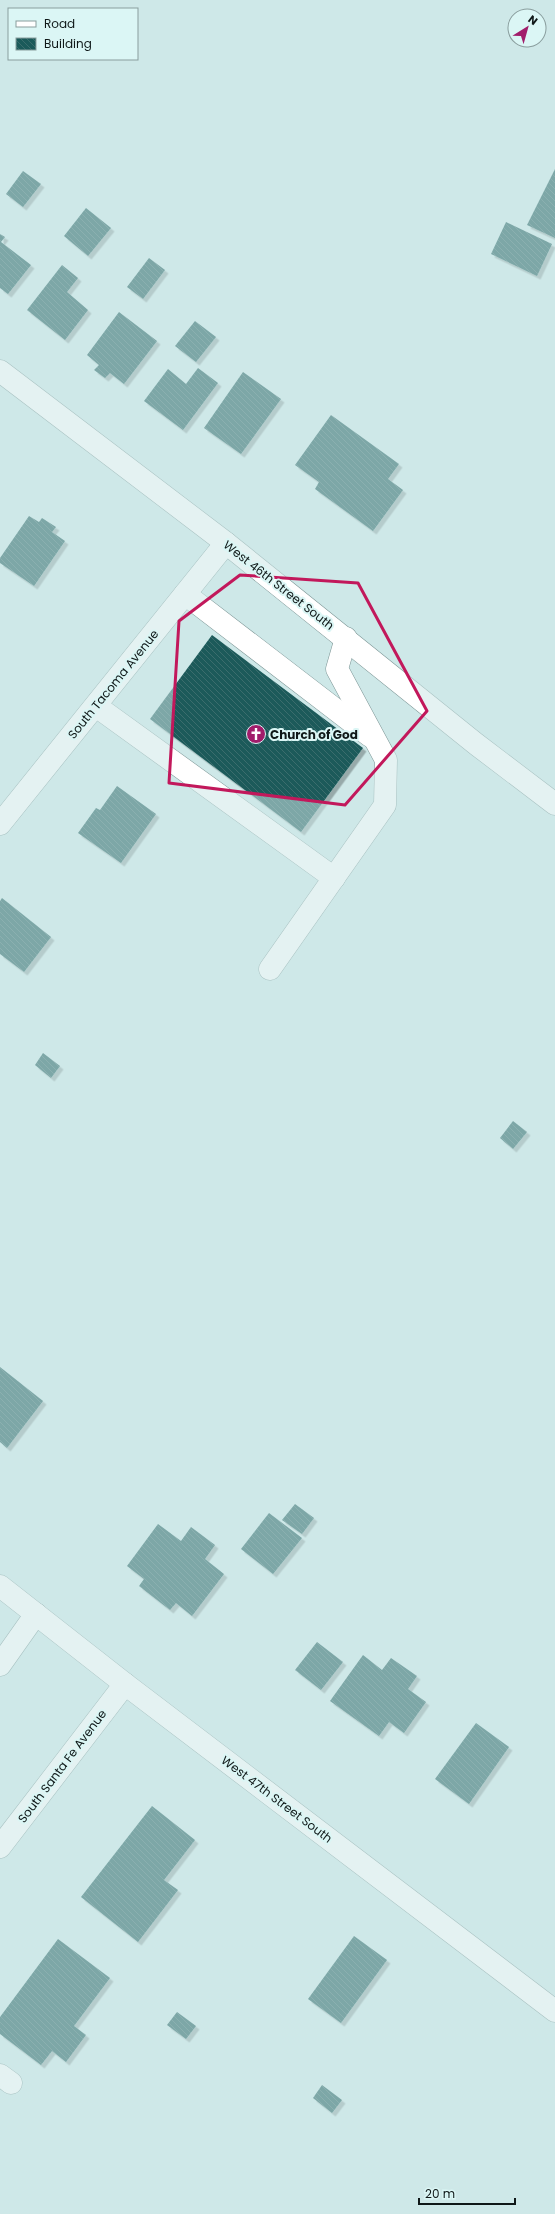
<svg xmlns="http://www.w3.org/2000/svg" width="555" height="2214" viewBox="0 0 555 2214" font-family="Poppins,sans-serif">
	<defs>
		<pattern id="building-back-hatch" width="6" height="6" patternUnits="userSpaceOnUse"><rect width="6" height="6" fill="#1b5a5a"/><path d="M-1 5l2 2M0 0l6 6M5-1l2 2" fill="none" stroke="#3a6d6d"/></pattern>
		<filter id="shadow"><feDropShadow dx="3.5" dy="3.5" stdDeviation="0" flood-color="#0004"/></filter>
	</defs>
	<rect width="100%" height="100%" fill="#cee8e8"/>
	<g fill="url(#building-back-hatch)" filter="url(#shadow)">
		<path d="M 555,169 L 555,238 L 527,225 Z"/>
		<path d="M 23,171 L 41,184 L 23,207 L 6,194 Z"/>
		<path d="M 86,208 L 111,228 L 88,256 L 64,236 Z"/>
		<path d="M 506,222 L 552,244 L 537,276 L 491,254 Z"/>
		<path d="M 0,234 L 5,237 L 1,242 L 31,265 L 8,294 L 0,288 Z"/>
		<path d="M 149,258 L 165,270 L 143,299 L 127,287 Z"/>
		<path d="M 62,265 L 78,278 L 67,292 L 88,310 L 65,340 L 27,310 Z"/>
		<path d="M 119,312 L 157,341 L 124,384 L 110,373 L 105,378 L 94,370 L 99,365 L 87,355 Z"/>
		<path d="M 195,321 L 216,337 L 196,362 L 175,346 Z"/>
		<path d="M 198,368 L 218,383 L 183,430 L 144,401 L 168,369 L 186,384 Z"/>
		<path d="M 243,372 L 281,399 L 241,454 L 204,428 Z"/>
		<path d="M 331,415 L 399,464 L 388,479 L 403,490 L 373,531 L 315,489 L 319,482 L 295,465 Z"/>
		<path d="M 29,516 L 39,522 L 42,518 L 56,527 L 52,532 L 65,541 L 34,586 L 0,563 L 0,558 Z"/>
		<path d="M 212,635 L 363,748 L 301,832 L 150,719 Z"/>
		<path d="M 117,786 L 156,814 L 121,863 L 78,833 L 96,808 L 100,810 Z"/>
		<path d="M 2,898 L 51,937 L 24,972 L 0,954 L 0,901 Z"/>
		<path d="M 43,1053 L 60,1066 L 51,1078 L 35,1065 Z"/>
		<path d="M 513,1121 L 527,1132 L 513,1149 L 500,1138 Z"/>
		<path d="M 0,1367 L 43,1401 L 7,1448 L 0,1442 Z"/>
		<path d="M 295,1504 L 314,1518 L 302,1534 L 282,1520 Z"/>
		<path d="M 269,1513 L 302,1538 L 273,1574 L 241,1549 Z"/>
		<path d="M 158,1524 L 181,1541 L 191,1527 L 215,1545 L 205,1559 L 224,1574 L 192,1616 L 176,1603 L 170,1610 L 139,1586 L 144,1579 L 127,1566 Z"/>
		<path d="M 317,1642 L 343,1662 L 321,1690 L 295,1670 Z"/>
		<path d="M 363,1655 L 382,1670 L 391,1658 L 417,1676 L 408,1689 L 426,1702 L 404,1733 L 389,1722 L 379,1736 L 330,1701 Z"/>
		<path d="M 476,1723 L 509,1747 L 469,1804 L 435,1779 Z"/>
		<path d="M 152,1806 L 195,1840 L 164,1880 L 178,1890 L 138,1942 L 81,1897 Z"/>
		<path d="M 354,1936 L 387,1960 L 341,2023 L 308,1999 Z"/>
		<path d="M 58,1939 L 110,1978 L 74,2026 L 86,2035 L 66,2062 L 52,2051 L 41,2065 L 0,2034 L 0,2017 Z"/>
		<path d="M 177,2012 L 196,2026 L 186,2039 L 167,2025 Z"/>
		<path d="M 322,2085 L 342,2100 L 332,2113 L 313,2098 Z"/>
	</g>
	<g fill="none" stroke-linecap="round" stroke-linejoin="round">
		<g stroke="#7c9595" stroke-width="23">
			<g id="minor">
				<path d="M 0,371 L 226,543 L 476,744 L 555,804"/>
				<path d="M 185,594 L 370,736"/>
				<path d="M 96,706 L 334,878"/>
				<path d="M 0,824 L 226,543"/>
				<path d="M 270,969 L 385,805 L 386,760 L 337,669 L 346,638"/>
				<path d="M 0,1586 L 125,1684 L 555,2011"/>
				<path d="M 0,1665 L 36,1614"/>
				<path d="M 0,1847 L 125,1684"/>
				<path d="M 0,2075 L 11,2083"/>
			</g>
		</g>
		<use href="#minor" stroke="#fff" stroke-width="22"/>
	</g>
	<path d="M0 0H555V2214H0ZM 240,575 L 358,583 L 427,711 L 345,805 L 169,783 L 179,621 Z" fill="#cee8e8" fill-opacity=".55" fill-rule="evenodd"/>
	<path fill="none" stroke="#c2185b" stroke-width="3" stroke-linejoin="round" d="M 240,575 L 358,583 L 427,711 L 345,805 L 169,783 L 179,621 Z"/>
	<defs>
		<g id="church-disc" transform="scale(1)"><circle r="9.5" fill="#a11d6b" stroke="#dbf6f5"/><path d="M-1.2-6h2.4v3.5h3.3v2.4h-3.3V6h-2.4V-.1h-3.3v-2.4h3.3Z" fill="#fff"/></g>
	</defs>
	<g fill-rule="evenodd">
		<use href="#church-disc" x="256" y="734"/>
	</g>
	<g text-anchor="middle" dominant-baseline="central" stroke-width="4" stroke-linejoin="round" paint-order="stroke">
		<g font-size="12" fill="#0f1818" stroke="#dbf6f5">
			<text transform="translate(279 585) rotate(38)">West 46th Street South</text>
			<text transform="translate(113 684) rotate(-51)">South Tacoma Avenue</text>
			<text transform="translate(62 1766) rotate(-53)">South Santa Fe Avenue</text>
			<text transform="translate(277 1799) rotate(37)">West 47th Street South</text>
		</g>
		<g font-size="12" font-weight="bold" fill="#0f1818" stroke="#dbf6f5" text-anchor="start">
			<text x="270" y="734">Church of God</text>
		</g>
	</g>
	<rect x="8" y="8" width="130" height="52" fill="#dbf6f5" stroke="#899d9d"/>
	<rect x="16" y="21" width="20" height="6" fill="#ffffff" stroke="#899d9d"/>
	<text x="44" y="28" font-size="12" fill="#0f1818">Road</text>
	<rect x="16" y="38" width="20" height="12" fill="url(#building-back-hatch)" stroke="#899d9d"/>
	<text x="44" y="48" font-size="12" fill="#0f1818">Building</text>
	<g transform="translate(527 28) rotate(37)"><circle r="19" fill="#dbf6f5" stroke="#899d9d"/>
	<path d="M0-3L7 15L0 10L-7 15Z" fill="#a11d6b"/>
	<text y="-6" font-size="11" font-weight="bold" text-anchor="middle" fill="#0f1818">N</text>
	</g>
	<path d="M419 2198v6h96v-6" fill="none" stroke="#0f1818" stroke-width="2"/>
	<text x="425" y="2198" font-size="12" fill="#0f1818" stroke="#dbf6f5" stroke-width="3" paint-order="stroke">20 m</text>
</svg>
